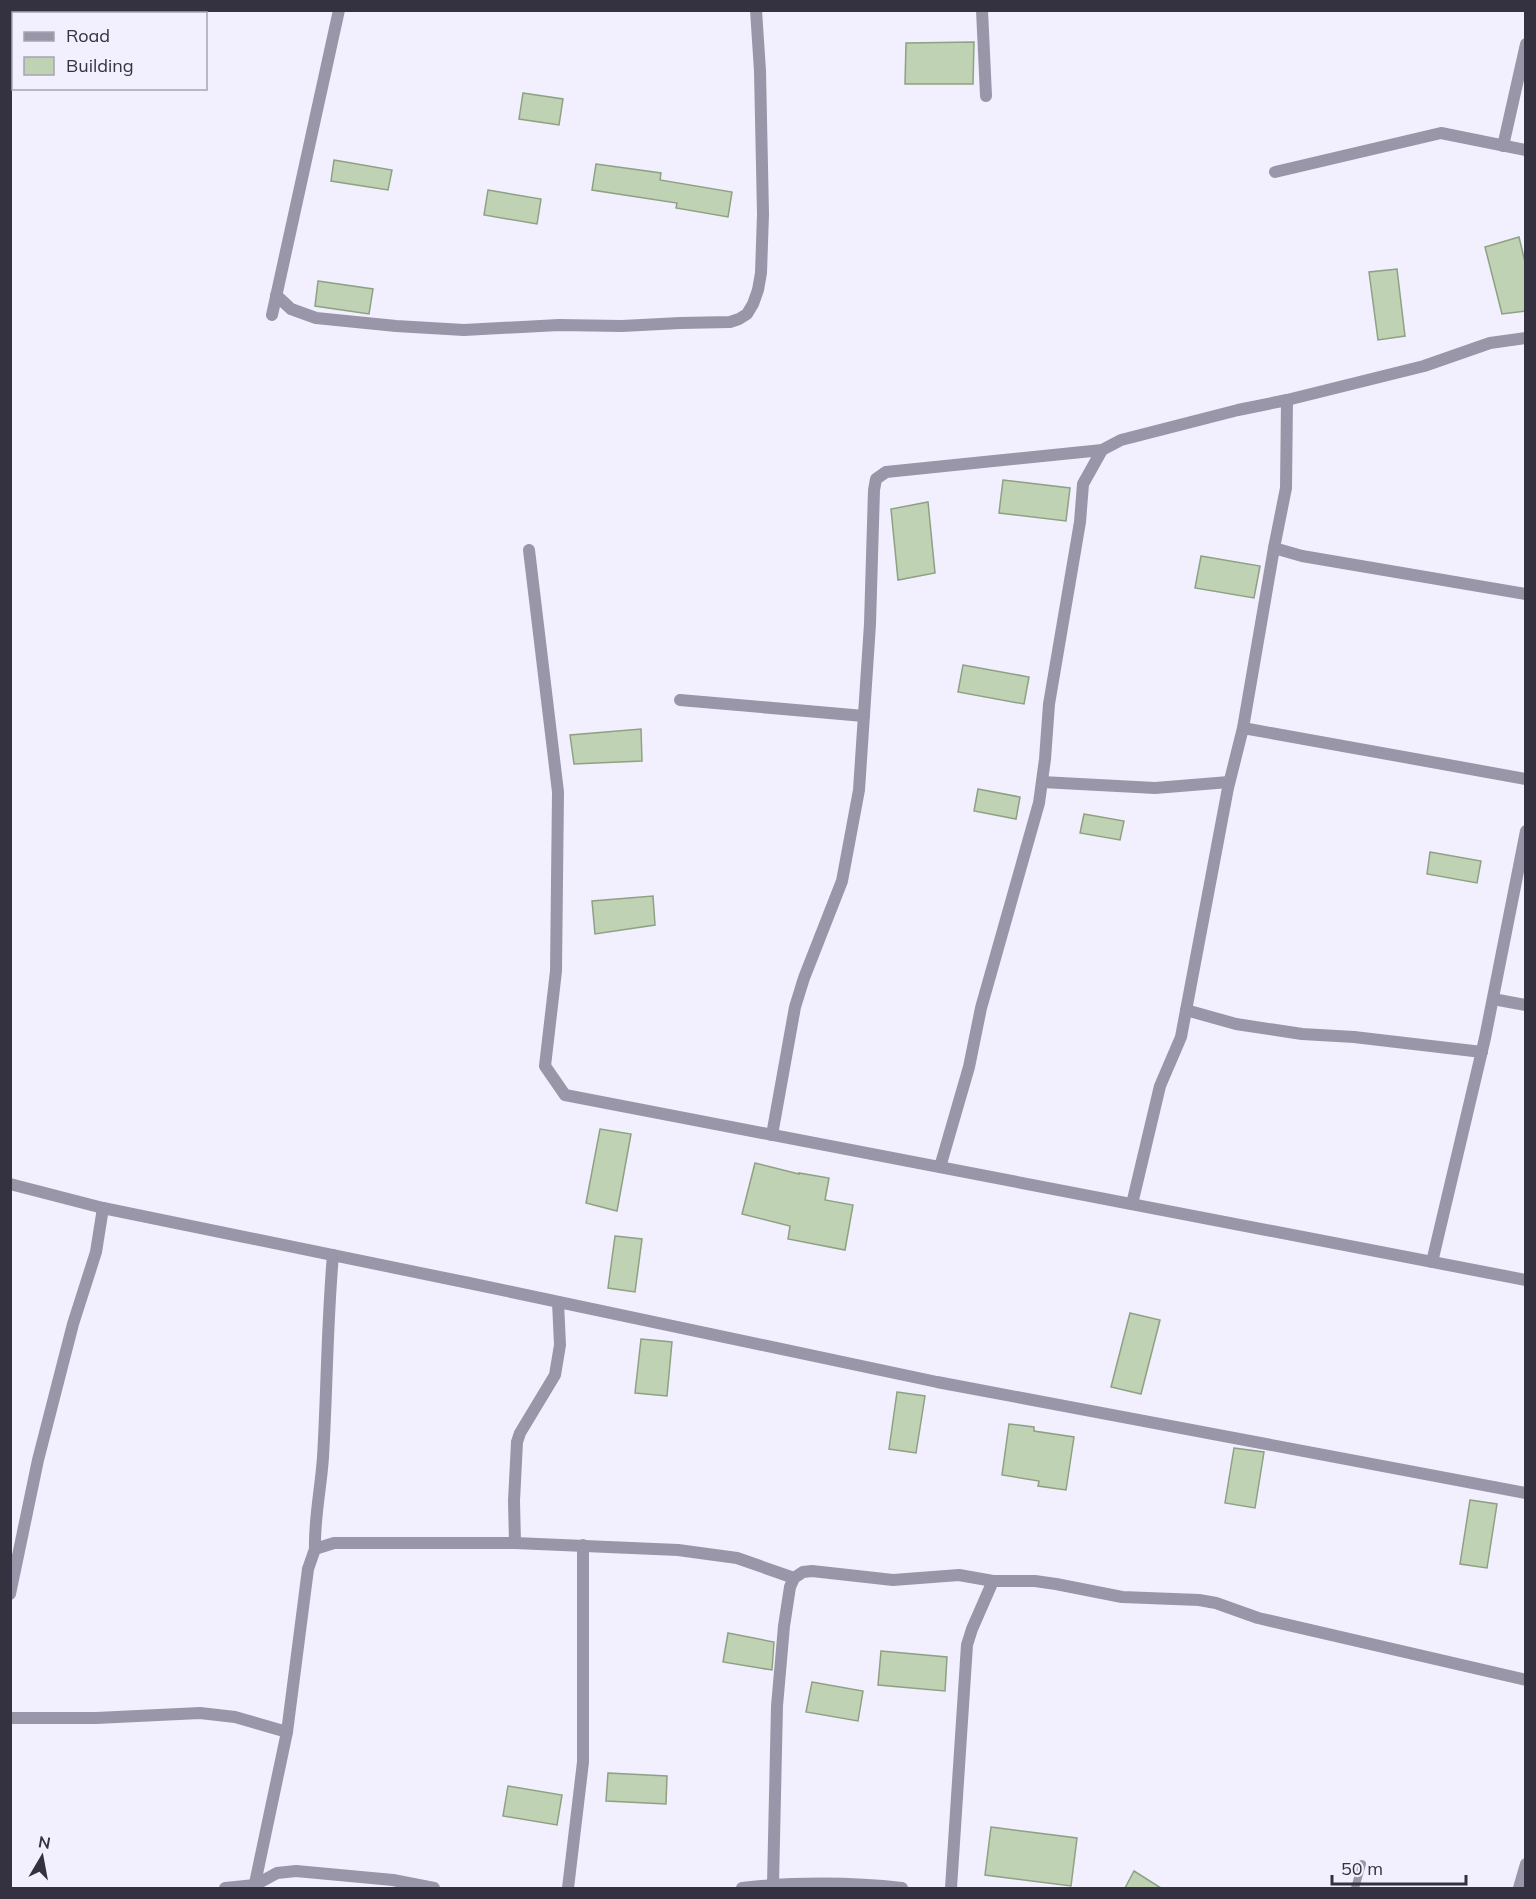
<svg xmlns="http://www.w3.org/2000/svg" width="1536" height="1899" viewBox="0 0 1536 1899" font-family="Mulish,sans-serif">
	<rect width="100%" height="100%" fill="#f2f0fe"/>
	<g fill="#bfd2b3" stroke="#8ea183" stroke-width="1.5">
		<path d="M 974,42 L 973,84 L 905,84 L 906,43 Z"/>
		<path d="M 523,93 L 563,99 L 559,125 L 519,119 Z"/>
		<path d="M 334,160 L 392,170 L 388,190 L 331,181 Z"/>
		<path d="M 596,164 L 661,173 L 660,180 L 732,192 L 728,217 L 676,208 L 677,203 L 592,190 Z"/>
		<path d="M 488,190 L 541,199 L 537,224 L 484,215 Z"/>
		<path d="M 1519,237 L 1526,266 L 1526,311 L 1502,314 L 1485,247 Z"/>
		<path d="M 1397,269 L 1405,336 L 1378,340 L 1369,272 Z"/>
		<path d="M 318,281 L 373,289 L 369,314 L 315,306 Z"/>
		<path d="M 1003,480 L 1070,488 L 1066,521 L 999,513 Z"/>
		<path d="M 928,502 L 935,573 L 898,580 L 891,509 Z"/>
		<path d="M 1201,556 L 1260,566 L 1254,598 L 1195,588 Z"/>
		<path d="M 963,665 L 1029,677 L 1024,704 L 958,692 Z"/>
		<path d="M 641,729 L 642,761 L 574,764 L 570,735 Z"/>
		<path d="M 978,789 L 1020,797 L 1016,819 L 974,811 Z"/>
		<path d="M 1084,814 L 1124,821 L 1120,840 L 1080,833 Z"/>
		<path d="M 1430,852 L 1481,861 L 1477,883 L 1427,874 Z"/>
		<path d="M 653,896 L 655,925 L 595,934 L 592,901 Z"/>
		<path d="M 600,1129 L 631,1134 L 617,1211 L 586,1203 Z"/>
		<path d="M 755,1163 L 799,1174 L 799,1173 L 829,1178 L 825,1200 L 853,1205 L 845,1250 L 788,1239 L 790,1226 L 742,1214 Z"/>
		<path d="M 615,1236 L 642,1239 L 635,1292 L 608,1288 Z"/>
		<path d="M 1130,1313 L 1160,1320 L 1141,1394 L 1111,1387 Z"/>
		<path d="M 641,1339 L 672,1342 L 667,1396 L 635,1393 Z"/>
		<path d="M 897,1392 L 925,1396 L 916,1453 L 889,1449 Z"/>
		<path d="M 1009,1424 L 1034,1427 L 1034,1431 L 1074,1437 L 1066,1490 L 1038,1486 L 1039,1481 L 1002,1475 Z"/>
		<path d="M 1234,1448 L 1264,1452 L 1255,1508 L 1225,1503 Z"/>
		<path d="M 1470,1500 L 1497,1504 L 1487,1568 L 1460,1564 Z"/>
		<path d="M 728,1633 L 774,1642 L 772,1670 L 723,1662 Z"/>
		<path d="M 881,1651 L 947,1657 L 945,1691 L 878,1685 Z"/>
		<path d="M 812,1682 L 863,1691 L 858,1721 L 806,1712 Z"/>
		<path d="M 608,1773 L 667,1776 L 666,1804 L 606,1801 Z"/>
		<path d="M 508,1786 L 562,1795 L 557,1825 L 503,1816 Z"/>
		<path d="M 991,1827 L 1077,1838 L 1071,1886 L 985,1875 Z"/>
		<path d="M 1134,1871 L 1161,1888 L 1125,1888 Z"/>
	</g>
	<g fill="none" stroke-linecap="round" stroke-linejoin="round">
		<path stroke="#9a96a9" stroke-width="8" d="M 1355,1888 L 1362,1864"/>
		<g stroke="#9a96a9" stroke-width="12">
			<path d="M 982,10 L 986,96"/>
			<path d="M 1503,146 L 1526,44"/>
			<path d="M 1275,172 L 1441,133 L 1526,150"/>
			<path d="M 276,295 L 291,309 L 316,318 L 396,326 L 464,330 L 559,325 L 622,326 L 680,323 L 730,322 L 739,319 L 747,314 L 753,304 L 758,290 L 761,273 L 763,214 L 760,71 L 756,10"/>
			<path d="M 272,315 L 339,10"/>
			<path d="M 1287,400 L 1424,366 L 1490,343 L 1526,338"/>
			<path d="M 529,550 L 558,792 L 556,971 L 545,1066 L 565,1095 L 1526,1280"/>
			<path d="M 680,700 L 864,716"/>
			<path d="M 1243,728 L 1526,779"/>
			<path d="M 1042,782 L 1155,788 L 1229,782"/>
			<path d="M 1493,999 L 1526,1005"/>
			<path d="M 1186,1010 L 1236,1024 L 1302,1034 L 1354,1037 L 1482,1052"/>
			<path d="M 772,1135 L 795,1007 L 804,978 L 842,881 L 859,790 L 870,624 L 874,490 L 876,479 L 886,472 L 1102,450"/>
			<path d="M 940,1167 L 969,1067 L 981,1008 L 1039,803 L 1045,759 L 1049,704 L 1080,522 L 1083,484 L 1102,450 L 1121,440 L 1238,410 L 1287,400 L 1286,488 L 1274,548 L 1302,556 L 1526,594"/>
			<path d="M 10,1184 L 103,1208 L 469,1283 L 937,1382 L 1526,1493"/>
			<path d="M 1132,1204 L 1160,1086 L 1181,1037 L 1228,788 L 1243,728 L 1274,548"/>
			<path d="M 1432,1262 L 1485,1038 L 1526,831"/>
			<path d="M 515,1543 L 514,1501 L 517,1442 L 520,1433 L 555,1375 L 560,1345 L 558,1302"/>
			<path d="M 315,1549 C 314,1519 321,1488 323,1457 C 327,1390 327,1322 333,1255"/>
			<path d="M 10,1594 L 38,1460 L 73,1324 L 96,1252 L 103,1208"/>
			<path d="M 10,1718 L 96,1718 L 200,1713 L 235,1717 L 287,1732 L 254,1888"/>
			<path d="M 287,1732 L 308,1569 L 315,1549 L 334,1543 L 515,1543 L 678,1550 L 737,1558 L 794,1578"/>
			<path d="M 773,1884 L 777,1706 L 784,1626 L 790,1587 L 794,1578 L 803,1572 L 812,1571 L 893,1580 L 959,1575 L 993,1581"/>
			<path d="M 225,1888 L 255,1885 L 277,1873 L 296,1871 L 393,1880 L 434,1888"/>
			<path d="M 568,1888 L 583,1762 L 583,1545"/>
			<path d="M 742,1888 C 791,1882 853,1882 902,1888"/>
			<path d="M 951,1888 L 967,1645 L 972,1629 L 993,1581 L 1035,1581 L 1056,1584 L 1122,1597 L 1199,1600 L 1216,1603 L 1258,1618 L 1526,1680"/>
			<path d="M 1519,1888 L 1526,1864"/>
		</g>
	</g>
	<rect width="1536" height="1899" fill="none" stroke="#343240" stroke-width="24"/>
	<rect x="12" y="12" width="195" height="78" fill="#f2f0fe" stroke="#a6a4b2" stroke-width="1.5"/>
	<rect x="24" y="32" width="30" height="9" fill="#9a96a9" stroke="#a6a4b2" stroke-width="1.5"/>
	<text x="66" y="42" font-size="18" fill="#343240">Road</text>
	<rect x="24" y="57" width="30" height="18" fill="#bfd2b3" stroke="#a6a4b2" stroke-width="1.5"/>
	<text x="66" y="72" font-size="18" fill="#343240">Building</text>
	<g transform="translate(42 1857) rotate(10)" stroke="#f2f0fe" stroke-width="4.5" paint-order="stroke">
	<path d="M0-4.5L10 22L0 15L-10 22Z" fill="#343240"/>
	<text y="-9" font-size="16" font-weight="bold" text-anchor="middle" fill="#343240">N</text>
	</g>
	<path d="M1332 1875v9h134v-9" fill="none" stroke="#343240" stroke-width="3"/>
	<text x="1341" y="1875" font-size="18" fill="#343240" stroke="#f2f0fe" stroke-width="4.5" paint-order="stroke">50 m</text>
</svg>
